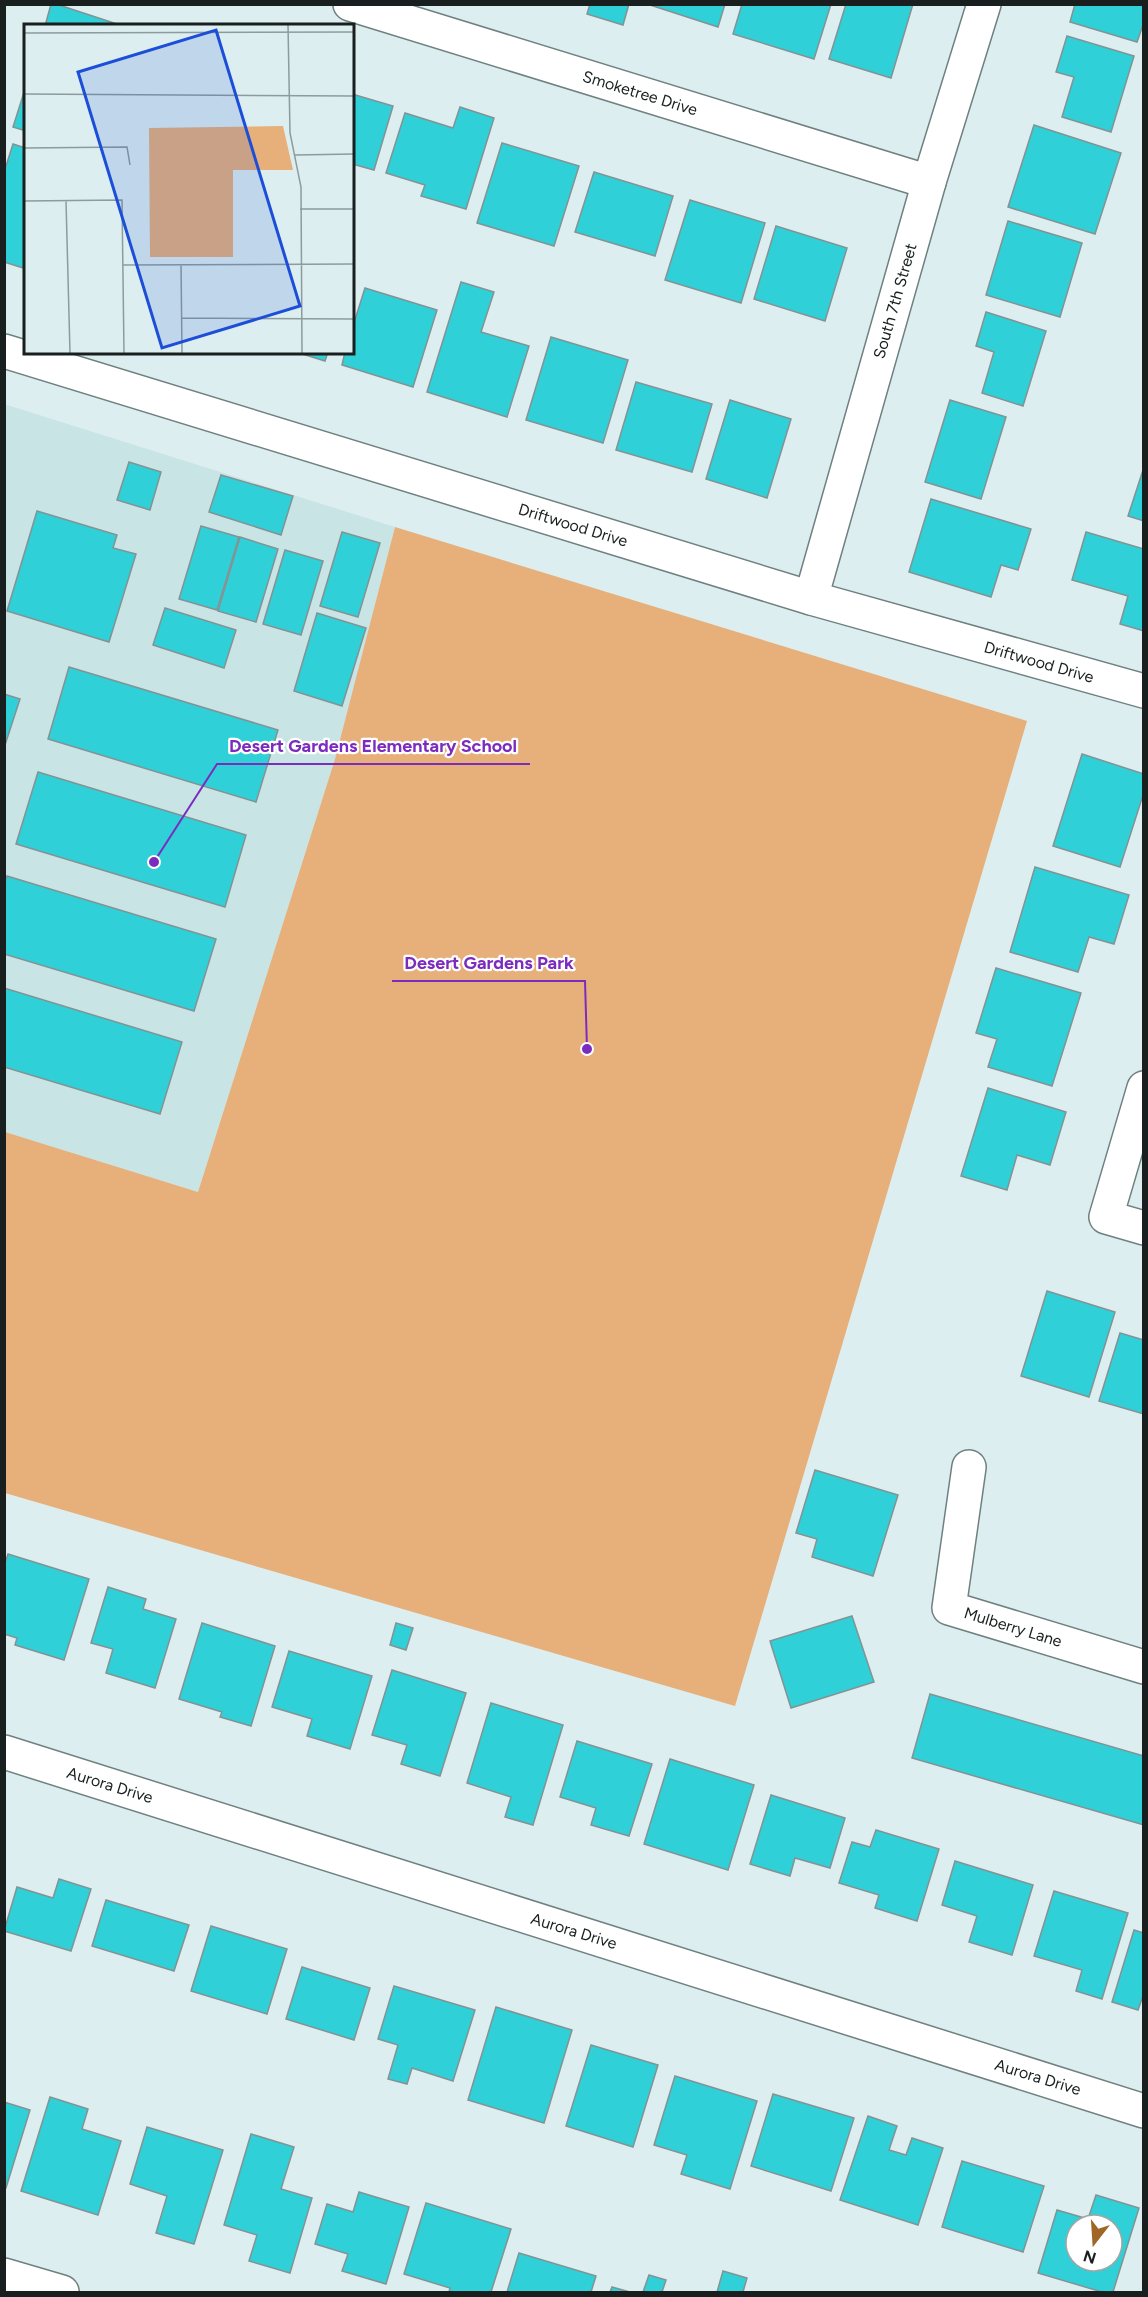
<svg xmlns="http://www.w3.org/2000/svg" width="1148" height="2297" viewBox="0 0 1148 2297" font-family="Figtree,sans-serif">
	<rect width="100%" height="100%" fill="#dceeef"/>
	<path fill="#c9e4e5" d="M 4,404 L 395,527 L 335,759 L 198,1192 L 5,1132 Z"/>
	<path fill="#e7af79" d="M 395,527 L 1027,721 L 735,1706 L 5,1493 L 5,1132 L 198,1192 L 335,759 Z"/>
	<g fill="#2fd0d7" stroke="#839394" stroke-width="1.5" fill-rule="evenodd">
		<path d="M 51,4 L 56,4 L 120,25 L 45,26 Z"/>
		<path d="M 590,4 L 629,4 L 623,25 L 587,14 Z"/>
		<path d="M 647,4 L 725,4 L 718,27 Z"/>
		<path d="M 742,4 L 831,4 L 814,59 L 733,34 Z"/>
		<path d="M 846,4 L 913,4 L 891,78 L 829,59 Z"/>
		<path d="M 1075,4 L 1144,4 L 1144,22 L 1137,42 L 1070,22 Z"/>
		<path d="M 1067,36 L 1134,56 L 1111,132 L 1062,117 L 1074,77 L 1056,72 Z"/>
		<path d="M 26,86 L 26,131 L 13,127 Z"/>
		<path d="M 352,94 L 393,106 L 374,170 L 352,164 Z"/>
		<path d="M 460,107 L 494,118 L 466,209 L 421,196 L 425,185 L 386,173 L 405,113 L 453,128 Z"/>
		<path d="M 1034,125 L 1121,153 L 1095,234 L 1008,207 Z"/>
		<path d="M 502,143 L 579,166 L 554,246 L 477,223 Z"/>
		<path d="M 13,144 L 26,148 L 26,269 L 4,262 L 4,172 Z"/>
		<path d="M 594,172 L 673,196 L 655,256 L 575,232 Z"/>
		<path d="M 690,200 L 765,223 L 741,303 L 665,280 Z"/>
		<path d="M 1008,221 L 1082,243 L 1060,317 L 986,295 Z"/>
		<path d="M 776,226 L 847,248 L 825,321 L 754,299 Z"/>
		<path d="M 461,282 L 494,292 L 481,332 L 529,346 L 507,417 L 427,392 Z"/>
		<path d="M 365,288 L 437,310 L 413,387 L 342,365 L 345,352 L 352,352 L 352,329 Z"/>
		<path d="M 986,312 L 1046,331 L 1023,406 L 982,393 L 994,352 L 976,346 Z"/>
		<path d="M 551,337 L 628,360 L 603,443 L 526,420 Z"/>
		<path d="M 296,352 L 328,352 L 325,361 Z"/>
		<path d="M 636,382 L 712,404 L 692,472 L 616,450 Z"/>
		<path d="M 730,400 L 791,419 L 767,498 L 706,479 Z"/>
		<path d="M 950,400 L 1006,417 L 981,499 L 925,482 Z"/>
		<path d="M 129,462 L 161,472 L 150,510 L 117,500 Z"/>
		<path d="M 1144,467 L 1144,521 L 1128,516 Z"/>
		<path d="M 221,475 L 293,496 L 281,535 L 209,512 Z"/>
		<path d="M 931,499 L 1031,529 L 1018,570 L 1001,565 L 991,597 L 909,572 Z"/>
		<path d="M 37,511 L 117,535 L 113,548 L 136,554 L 109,642 L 7,611 Z"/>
		<path d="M 201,526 L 239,537 L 217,610 L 179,599 Z"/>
		<path d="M 342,532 L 380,543 L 358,617 L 320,606 Z"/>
		<path d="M 1086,532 L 1144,549 L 1144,631 L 1120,624 L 1128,596 L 1072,580 Z"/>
		<path d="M 240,537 L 278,549 L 256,622 L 218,611 Z"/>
		<path d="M 285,550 L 323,561 L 301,635 L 263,624 Z"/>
		<path d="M 165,608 L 236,630 L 224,668 L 153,645 Z"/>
		<path d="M 317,613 L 366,628 L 342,706 L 294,691 Z"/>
		<path d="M 69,667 L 278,730 L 256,802 L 48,739 Z"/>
		<path d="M 4,694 L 20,699 L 4,748 Z"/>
		<path d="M 1082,754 L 1144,774 L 1144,792 L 1120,867 L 1053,846 Z"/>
		<path d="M 38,772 L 246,835 L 225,907 L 16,844 Z"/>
		<path d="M 1035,867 L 1129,895 L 1114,944 L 1089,937 L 1078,972 L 1010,952 Z"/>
		<path d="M 7,876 L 216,939 L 194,1011 L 4,954 L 4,884 Z"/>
		<path d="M 996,968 L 1081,993 L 1052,1086 L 988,1067 L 997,1039 L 976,1033 Z"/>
		<path d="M 4,988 L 182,1042 L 160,1114 L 4,1067 Z"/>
		<path d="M 988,1088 L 1066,1112 L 1050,1165 L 1017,1155 L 1007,1190 L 961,1176 Z"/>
		<path d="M 1047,1291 L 1115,1312 L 1089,1397 L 1021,1376 Z"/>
		<path d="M 1120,1333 L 1144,1340 L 1144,1414 L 1099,1401 Z"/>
		<path d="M 815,1470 L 898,1495 L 873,1576 L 812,1557 L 817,1539 L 796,1533 Z"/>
		<path d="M 8,1554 L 89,1579 L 64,1660 L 15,1645 L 17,1638 L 4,1634 L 4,1566 Z"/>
		<path d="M 108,1587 L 146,1599 L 143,1609 L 176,1619 L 155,1688 L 106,1673 L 113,1649 L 91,1643 Z"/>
		<path d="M 852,1616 L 874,1682 L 791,1708 L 770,1641 Z"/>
		<path d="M 202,1623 L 275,1646 L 251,1726 L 220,1717 L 222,1712 L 179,1699 Z"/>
		<path d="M 396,1623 L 413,1628 L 406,1650 L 390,1645 Z"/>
		<path d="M 289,1651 L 372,1676 L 350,1749 L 307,1736 L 312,1719 L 272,1707 Z"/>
		<path d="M 392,1670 L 466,1693 L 440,1776 L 401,1764 L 407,1745 L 372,1735 Z"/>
		<path d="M 930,1694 L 1144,1756 L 1144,1825 L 912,1758 Z"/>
		<path d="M 491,1703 L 563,1725 L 533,1825 L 505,1817 L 511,1797 L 467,1783 Z"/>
		<path d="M 577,1741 L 652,1764 L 629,1836 L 591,1825 L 596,1808 L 560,1797 Z"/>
		<path d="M 670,1759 L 754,1785 L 728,1870 L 644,1844 Z"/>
		<path d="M 771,1795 L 845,1818 L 830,1868 L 795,1858 L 790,1876 L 750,1864 Z"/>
		<path d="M 876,1830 L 939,1849 L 917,1921 L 875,1908 L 879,1895 L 839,1883 L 852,1842 L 870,1847 Z"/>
		<path d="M 955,1861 L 1033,1885 L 1012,1955 L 969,1942 L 977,1916 L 942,1905 Z"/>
		<path d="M 59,1879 L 91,1889 L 71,1951 L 4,1931 L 17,1887 L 53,1898 Z"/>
		<path d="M 1054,1891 L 1128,1913 L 1102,1999 L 1076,1991 L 1082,1970 L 1034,1956 Z"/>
		<path d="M 106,1900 L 189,1925 L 174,1971 L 92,1946 Z"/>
		<path d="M 211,1926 L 287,1949 L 267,2014 L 191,1991 Z"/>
		<path d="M 1134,1930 L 1144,1933 L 1144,1993 L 1138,2010 L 1112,2002 Z"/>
		<path d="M 302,1967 L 370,1988 L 354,2040 L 286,2019 Z"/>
		<path d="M 394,1986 L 475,2010 L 453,2081 L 412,2068 L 407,2084 L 388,2079 L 398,2045 L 378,2039 Z"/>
		<path d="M 496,2007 L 572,2030 L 544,2123 L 468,2100 Z"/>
		<path d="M 591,2045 L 658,2065 L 633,2147 L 566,2126 Z"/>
		<path d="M 675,2076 L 757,2101 L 730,2189 L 681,2174 L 687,2155 L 654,2145 Z"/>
		<path d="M 773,2094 L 854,2118 L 831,2191 L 751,2166 Z"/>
		<path d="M 50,2097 L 88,2109 L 82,2129 L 121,2141 L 98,2215 L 21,2191 Z"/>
		<path d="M 4,2102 L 30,2110 L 6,2188 L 4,2187 Z"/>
		<path d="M 868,2116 L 897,2126 L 889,2150 L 906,2155 L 912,2138 L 943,2148 L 918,2225 L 840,2200 Z"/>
		<path d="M 147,2127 L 223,2150 L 194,2244 L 156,2233 L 167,2196 L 130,2184 Z"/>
		<path d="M 251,2134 L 294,2147 L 281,2189 L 312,2198 L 290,2273 L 249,2261 L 257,2235 L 224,2225 Z"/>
		<path d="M 962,2161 L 1044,2186 L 1023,2252 L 942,2227 Z"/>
		<path d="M 359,2192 L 409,2207 L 386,2284 L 342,2271 L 348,2254 L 315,2244 L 327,2204 L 353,2212 Z"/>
		<path d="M 1096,2195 L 1139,2208 L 1113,2292 L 1102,2292 L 1038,2273 L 1057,2210 L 1088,2219 ZM 1076,2225 L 1112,2225 L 1112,2261 L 1076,2261 Z"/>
		<path d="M 426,2203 L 511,2229 L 491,2292 L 449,2292 L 450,2288 L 404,2274 Z"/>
		<path d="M 519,2253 L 596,2276 L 591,2292 L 507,2292 Z"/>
		<path d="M 723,2271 L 747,2278 L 743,2292 L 717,2292 Z"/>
		<path d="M 649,2275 L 666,2280 L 662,2292 L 643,2292 Z"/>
		<path d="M 612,2287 L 630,2292 L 610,2292 Z"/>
	</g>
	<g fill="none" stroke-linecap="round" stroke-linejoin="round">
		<g stroke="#708081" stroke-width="36">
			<g id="minor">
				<path d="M 350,4 L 929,182"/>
				<path d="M 4,351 L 811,598 L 1144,691"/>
				<path d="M 811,598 L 929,182 L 984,4"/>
				<path d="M 1144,1088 L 1106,1217 L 1144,1228"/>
				<path d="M 969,1467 L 949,1608 L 1144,1667"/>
				<path d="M 4,1752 L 1144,2111"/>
				<path d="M 4,2275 L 62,2292"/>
			</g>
		</g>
		<use href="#minor" stroke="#fff" stroke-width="33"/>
	</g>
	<g text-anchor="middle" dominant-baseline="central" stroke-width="4.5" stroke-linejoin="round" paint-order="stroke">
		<g font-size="16" fill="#191f1f" stroke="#fff">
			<text transform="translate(640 93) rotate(17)">Smoketree Drive</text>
			<text transform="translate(895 301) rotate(-74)">South 7th Street</text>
			<text transform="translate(573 525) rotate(17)">Driftwood Drive</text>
			<text transform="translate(1039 662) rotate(16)">Driftwood Drive</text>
			<text transform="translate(1013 1627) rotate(17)">Mulberry Lane</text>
			<text transform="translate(110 1785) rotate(17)">Aurora Drive</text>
			<text transform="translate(574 1931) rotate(17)">Aurora Drive</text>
			<text transform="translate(1038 2077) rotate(17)">Aurora Drive</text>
		</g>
	</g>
	<g transform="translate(24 24)">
		<rect width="330" height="330" fill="#dceeef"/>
		<path d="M 259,102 L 269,146 L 209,146 L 209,233 L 126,233 L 125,104 Z" fill="#e7af79"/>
		<path fill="none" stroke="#8e9b9c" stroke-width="1.5" d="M 264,1 L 266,109 L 277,163 L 278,329M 0,9 L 330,8M 0,70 L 330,72M 0,124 L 103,123 L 106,141M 271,131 L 330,130M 0,177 L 98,176 L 100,329M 42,177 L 46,329M 276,185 L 330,185M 157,240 L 158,329M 99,241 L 330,240M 158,294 L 330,295"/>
		<path fill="#1d4ed8" fill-opacity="0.15" stroke="#1d4ed8" stroke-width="3" d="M 192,6 L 276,282 L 138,324 L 54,48 Z"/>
		<rect width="330" height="330" fill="none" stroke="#191f1f" stroke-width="3"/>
	</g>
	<path fill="none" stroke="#7b2cbf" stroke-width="2" d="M154 862L217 764H530M587 1049L585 981H392"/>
	<g fill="#7b2cbf" stroke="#fff" stroke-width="2">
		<circle cx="154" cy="862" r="6"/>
		<circle cx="587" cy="1049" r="6"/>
	</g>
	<g font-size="18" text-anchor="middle" font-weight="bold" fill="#7b2cbf" stroke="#fff" stroke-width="4.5" stroke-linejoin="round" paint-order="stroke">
		<text x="373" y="752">Desert Gardens Elementary School</text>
		<text x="489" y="969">Desert Gardens Park</text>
	</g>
	<rect width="1148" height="2297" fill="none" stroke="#191f1f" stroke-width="12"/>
	<g transform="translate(1094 2243) rotate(197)"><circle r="28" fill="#ffffff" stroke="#a3a5a5" stroke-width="1.5"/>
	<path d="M0-4.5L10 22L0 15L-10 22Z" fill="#a06626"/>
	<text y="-9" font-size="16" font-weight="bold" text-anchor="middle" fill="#191f1f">N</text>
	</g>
</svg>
